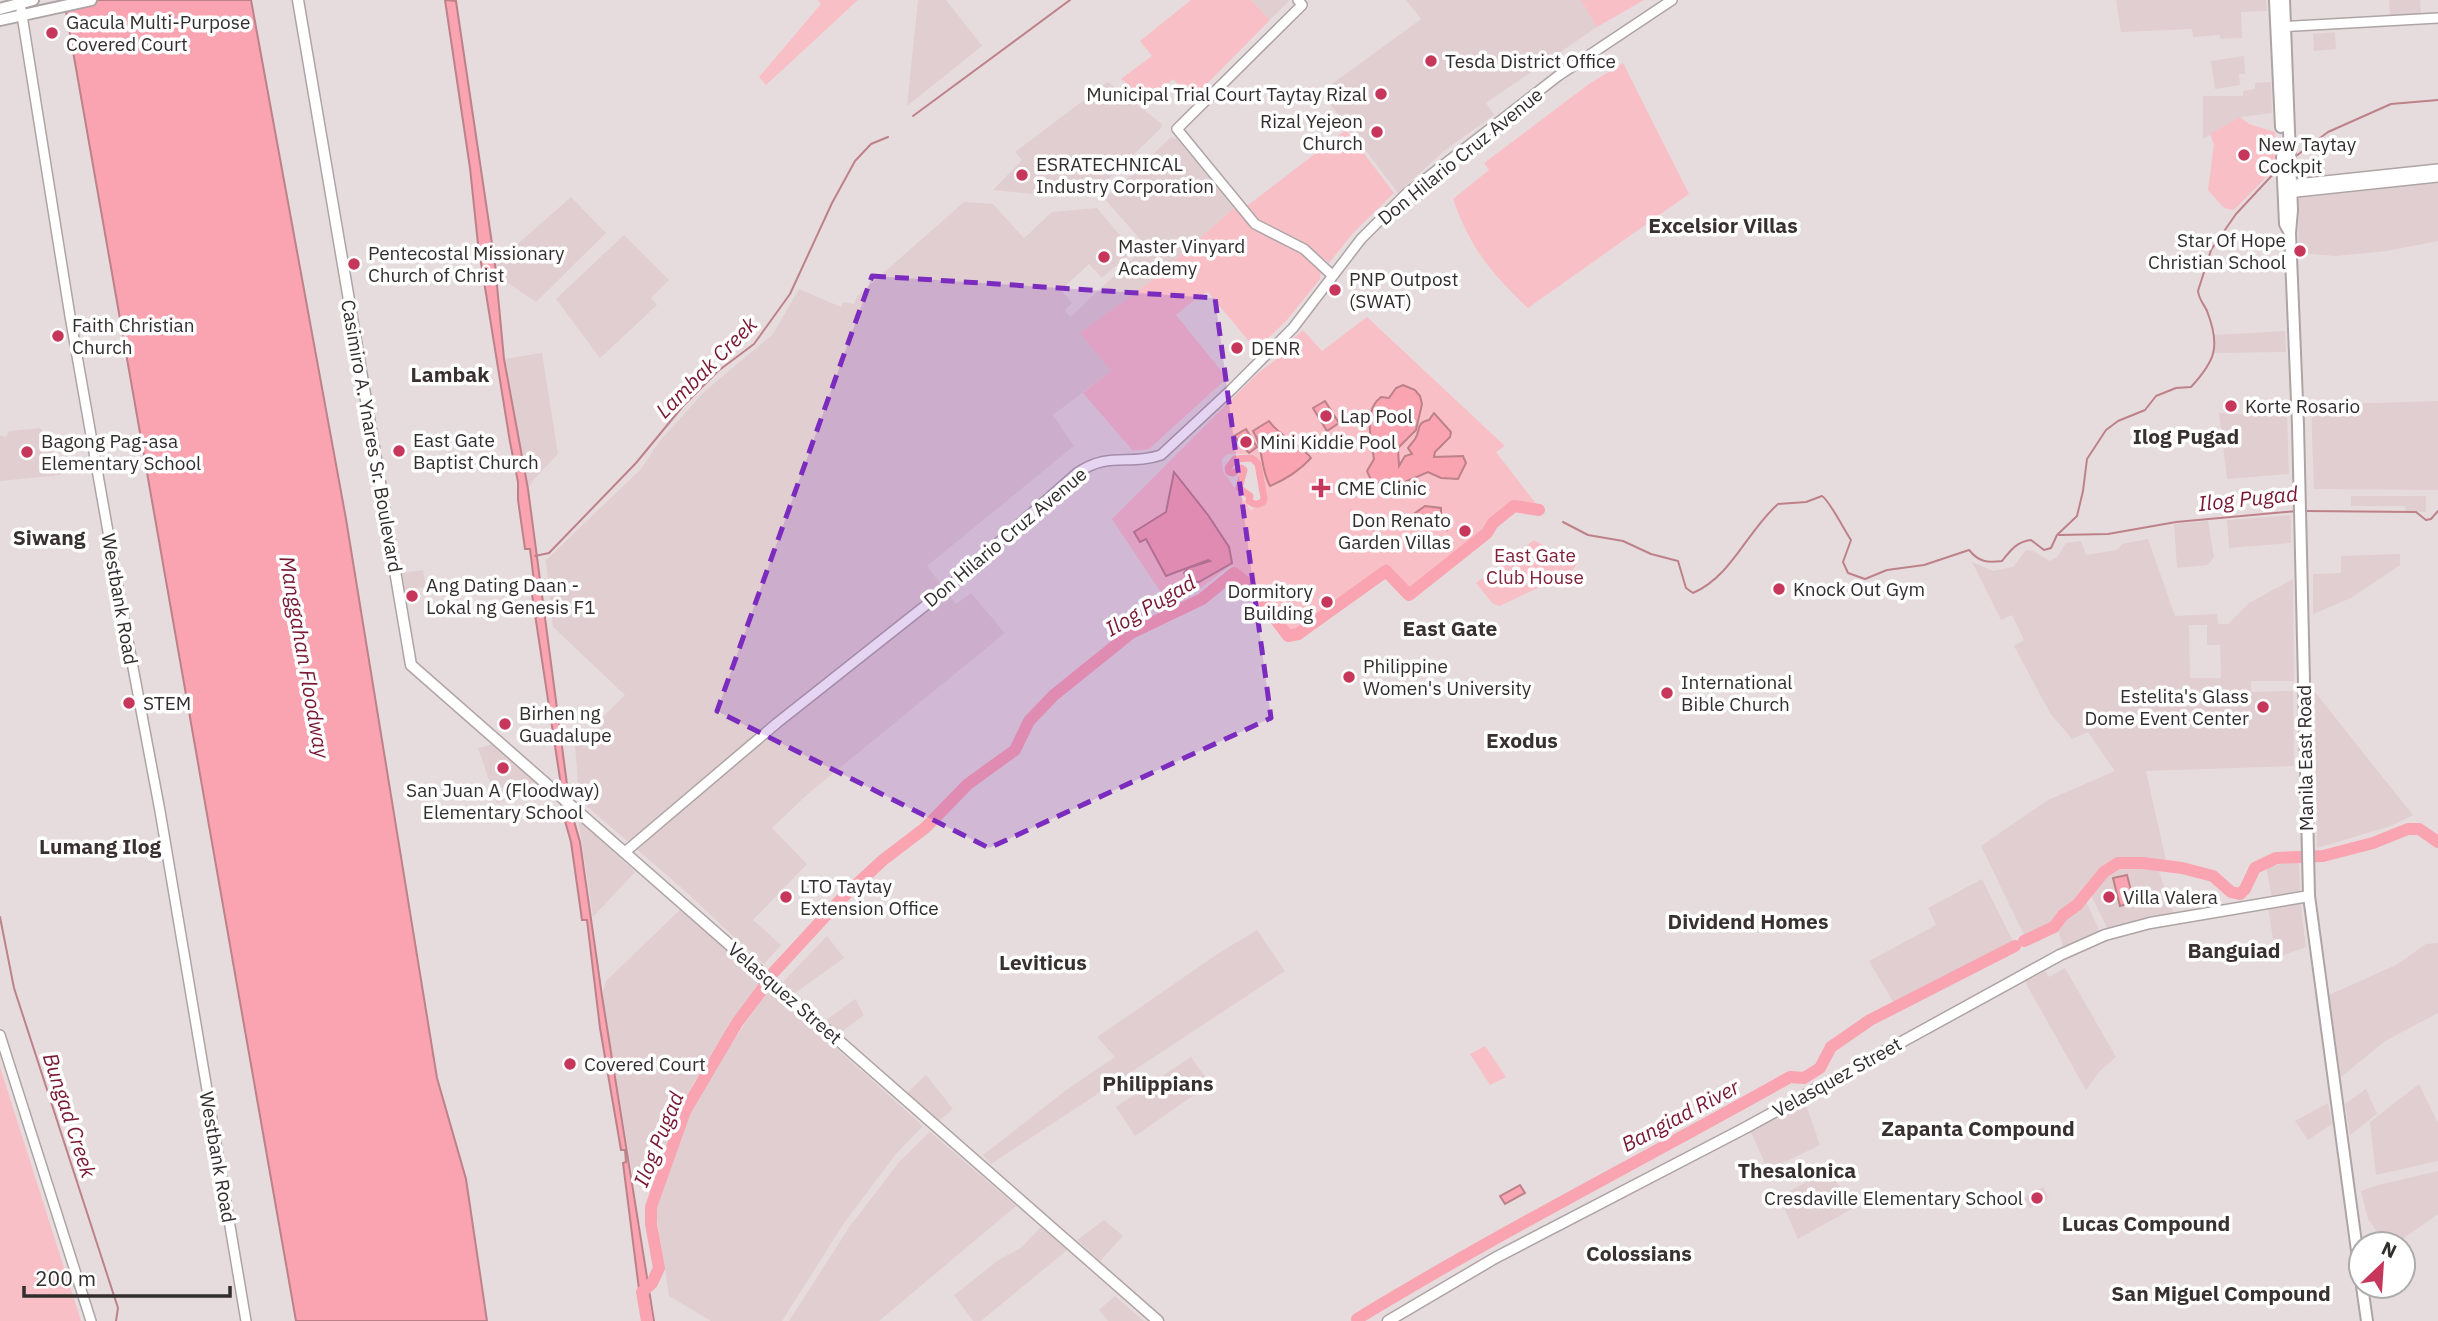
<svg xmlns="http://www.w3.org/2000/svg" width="2438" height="1321" viewBox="0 0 2438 1321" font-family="'IBM Plex Sans',sans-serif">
	<rect width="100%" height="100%" fill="#e7dcdd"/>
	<g fill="#e1ced0" fill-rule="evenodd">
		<path d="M 918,0 L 946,0 L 982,46 L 907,106 Z"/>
		<path d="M 1251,0 L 1290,0 L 1270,20 Z"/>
		<path d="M 1406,0 L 1581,0 L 1597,27 L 1486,103 L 1494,115 L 1444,151 L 1398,193 L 1321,92 L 1421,19 Z"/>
		<path d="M 2116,0 L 2266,0 L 2267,11 L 2241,12 L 2242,38 L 2220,39 L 2220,35 L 2193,37 L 2192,29 L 2121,32 Z"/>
		<path d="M 2389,0 L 2420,0 L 2421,15 L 2390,17 Z"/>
		<path d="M 2335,32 L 2336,49 L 2314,51 L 2313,34 Z"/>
		<path d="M 2244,56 L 2245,74 L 2239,74 L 2240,85 L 2215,89 L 2211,61 Z"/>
		<path d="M 1108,82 L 1162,124 L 1161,128 L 1114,174 L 1100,186 L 1079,195 L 1054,196 L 993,190 L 1022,160 L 1015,152 Z"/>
		<path d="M 2271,82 L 2272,113 L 2240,117 L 2203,139 L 2203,96 L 2243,96 L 2243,91 L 2255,89 L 2255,83 Z"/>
		<path d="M 1171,137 L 1177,139 L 1234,208 L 1149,283 L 1081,333 L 1111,371 L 1053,415 L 1074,446 L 927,566 L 956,604 L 971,593 L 1005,633 L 809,793 L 772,828 L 807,864 L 753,920 L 781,945 L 764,964 L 736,939 L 737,937 L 735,938 L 684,890 L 576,797 L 578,784 L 575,745 L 625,695 L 553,627 L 546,560 L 641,469 L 659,442 L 705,391 L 773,334 L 799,289 L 841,307 L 843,302 L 854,304 L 857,296 L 964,202 L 993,204 L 1024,238 L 1052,212 L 1097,208 L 1133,251 L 1102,278 L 1089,264 L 1061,290 L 1072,303 L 1065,310 L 1070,317 L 1146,246 L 1103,197 L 1112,193 Z"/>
		<path d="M 2321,154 L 2327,180 L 2308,182 L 2307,165 Z"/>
		<path d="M 2438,183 L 2438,241 L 2387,251 L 2335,256 L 2299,253 L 2298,198 Z"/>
		<path d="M 571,197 L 606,233 L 536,302 L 497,276 L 495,264 Z"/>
		<path d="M 624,235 L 669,280 L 651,298 L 657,305 L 600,358 L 556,299 Z"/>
		<path d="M 2285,331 L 2286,352 L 2214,353 L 2214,335 Z"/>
		<path d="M 542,353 L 558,454 L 534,479 L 528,489 L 504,359 Z"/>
		<path d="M 2438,401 L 2438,490 L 2314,489 L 2311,405 Z"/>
		<path d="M 2287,412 L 2289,474 L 2227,479 L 2219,413 L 2255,415 Z"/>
		<path d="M 41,428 L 61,468 L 61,475 L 0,481 L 0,435 L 6,437 L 9,431 Z"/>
		<path d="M 2351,496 L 2426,496 L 2426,512 L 2406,511 L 2404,506 L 2351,506 Z"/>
		<path d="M 2291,515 L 2291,543 L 2229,548 L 2227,520 Z"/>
		<path d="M 2208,521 L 2214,557 L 2208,565 L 2177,568 L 2174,524 Z"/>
		<path d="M 2148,539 L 2175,616 L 2217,614 L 2218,624 L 2228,624 L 2249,603 L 2293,579 L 2294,681 L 2251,681 L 2251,692 L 2293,691 L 2294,766 L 2146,771 L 2166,860 L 2157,861 L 2121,859 L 2106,867 L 2074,903 L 2059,914 L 2052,924 L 2025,937 L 1981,846 L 2048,800 L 2115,771 L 2088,732 L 2072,739 L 2050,713 L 2014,646 L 2024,640 L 2012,615 L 2001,620 L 1972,562 L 1993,571 L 2013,567 L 2026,550 L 2033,551 L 2050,561 L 2058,556 L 2066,543 L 2081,541 L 2086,555 L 2117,550 L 2122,544 ZM 2189,625 L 2207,625 L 2207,645 L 2220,645 L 2221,678 L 2190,678 Z"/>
		<path d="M 2400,554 L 2400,565 L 2351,598 L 2313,614 L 2313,574 L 2341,573 L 2341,556 Z"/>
		<path d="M 423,570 L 426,587 L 405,590 L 402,573 Z"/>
		<path d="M 2315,692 L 2384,779 L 2413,815 L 2391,826 L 2317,848 Z"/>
		<path d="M 494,744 L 542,787 L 497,803 L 478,748 Z"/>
		<path d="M 578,819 L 635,872 L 593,917 Z"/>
		<path d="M 2299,861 L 2300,894 L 2272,898 L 2266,867 Z"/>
		<path d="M 2142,864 L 2157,866 L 2174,915 L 2108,930 L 2090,893 L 2108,871 L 2120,865 Z"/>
		<path d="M 1982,879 L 2014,943 L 1895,1005 L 1869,961 L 1936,925 L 1928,908 Z"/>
		<path d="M 2085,899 L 2101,934 L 2064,949 L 2057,927 L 2066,915 Z"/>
		<path d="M 2300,901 L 2306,947 L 2276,958 L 2268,907 Z"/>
		<path d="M 680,910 L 763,981 L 695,1081 L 678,1114 L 652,1194 L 634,1183 L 602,996 L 606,981 Z"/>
		<path d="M 1257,930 L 1285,971 L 991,1164 L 983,1155 L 1065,1091 L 1115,1057 L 1097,1037 L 1219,953 Z"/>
		<path d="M 827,936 L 844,958 L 795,993 L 783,982 Z"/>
		<path d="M 2438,943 L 2438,1013 L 2385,1041 L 2341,1077 L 2329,995 L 2396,965 L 2426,944 Z"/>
		<path d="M 2065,968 L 2116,1057 L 2100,1071 L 2086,1090 L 2025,982 L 2045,971 L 2049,977 Z"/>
		<path d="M 769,988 L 923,1126 L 896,1154 L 844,1223 L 782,1321 L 711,1321 L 669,1296 L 655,1205 L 689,1107 Z"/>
		<path d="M 855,999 L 864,1015 L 840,1033 L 825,1021 Z"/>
		<path d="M 1191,1057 L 1210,1084 L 1135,1136 L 1116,1107 Z"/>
		<path d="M 926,1075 L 953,1109 L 939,1121 L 907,1093 Z"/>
		<path d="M 2419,1084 L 2438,1123 L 2438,1161 L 2376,1175 L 2370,1122 Z"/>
		<path d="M 2366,1089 L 2377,1114 L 2350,1135 L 2345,1104 Z"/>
		<path d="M 1804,1099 L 1820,1145 L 1768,1170 L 1749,1128 Z"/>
		<path d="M 2328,1103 L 2332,1124 L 2308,1140 L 2295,1121 Z"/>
		<path d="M 930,1132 L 1016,1206 L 879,1321 L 789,1321 L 850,1226 L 900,1161 Z"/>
		<path d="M 2438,1171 L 2438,1214 L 2397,1243 L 2386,1244 L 2368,1219 L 2361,1191 L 2378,1185 Z"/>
		<path d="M 1827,1172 L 1857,1206 L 1798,1239 L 1779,1196 Z"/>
		<path d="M 2043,1187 L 2049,1198 L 2030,1208 L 2024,1198 Z"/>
		<path d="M 1104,1220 L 1123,1236 L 1100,1261 L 1077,1240 Z"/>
		<path d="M 1041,1227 L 1067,1250 L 981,1321 L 973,1321 L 954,1295 L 1000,1259 L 1021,1248 Z"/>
		<path d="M 1115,1296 L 1144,1321 L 1108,1321 L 1099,1310 Z"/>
	</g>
	<g fill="#f8bfc6" fill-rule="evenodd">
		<path d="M 818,0 L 858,0 L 766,85 L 759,77 L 821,4 Z"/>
		<path d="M 1191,0 L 1251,0 L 1270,20 L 1192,99 L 1173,79 L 1151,99 L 1139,94 L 1121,79 L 1152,56 L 1140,41 Z"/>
		<path d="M 1581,0 L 1644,0 L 1597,27 Z"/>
		<path d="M 1623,63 L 1689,194 L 1528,308 C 1490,272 1471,249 1453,199 L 1489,170 L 1484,163 L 1589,84 Z"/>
		<path d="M 2240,117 L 2249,124 L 2275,132 L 2277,166 L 2234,210 L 2224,208 L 2208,190 L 2214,144 L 2210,134 Z"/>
		<path d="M 1346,130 L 1394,193 L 1353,233 L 1329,263 L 1305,245 L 1264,225 L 1247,206 Z"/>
		<path d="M 1234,208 L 1252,227 L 1305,256 L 1321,272 L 1320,279 L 1287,320 L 1256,350 L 1208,292 L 1199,296 L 1176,315 L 1227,378 L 1149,449 L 1133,451 L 1083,393 L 1111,371 L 1080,333 L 1149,283 Z"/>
		<path d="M 1367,317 L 1505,446 L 1496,452 L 1537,505 L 1512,503 L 1414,589 L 1407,589 L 1391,570 L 1384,567 L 1298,631 L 1290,629 L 1240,570 L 1234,566 L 1229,567 L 1198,590 L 1168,603 L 1112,519 L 1257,374 L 1279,357 L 1277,352 L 1303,330 L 1322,351 ZM 1227,454 L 1254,454 C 1259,460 1263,489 1267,500 L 1251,510 L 1223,472 L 1222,459 Z"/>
		<path d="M 1534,540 L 1577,564 L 1571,572 L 1500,606 L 1493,604 L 1476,583 Z"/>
		<path d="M 1485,1046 L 1506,1077 L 1490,1085 L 1470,1054 Z"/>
		<path d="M 0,1067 L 81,1321 L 0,1321 Z"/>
	</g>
	<g fill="#f9a4b0" stroke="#bd8189" stroke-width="2">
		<path d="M 64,0 L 251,0 L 346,519 L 437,1078 L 466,1179 L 487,1321 L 296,1321 Z"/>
		<path d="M 445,0 L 456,1 L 495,264 L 504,359 L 528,489 L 570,807 L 580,842 L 602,996 L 654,1321 L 643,1321 L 623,1163 L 626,1162 L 625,1150 L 621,1150 L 600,1028 L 587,920 L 582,920 L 571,842 L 561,807 L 562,792 L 531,588 L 534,581 L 530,549 L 525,549 L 518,500 L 518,482 L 510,442 L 478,244 L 470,168 Z"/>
		<path d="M 1403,385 L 1415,390 L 1420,396 L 1422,404 L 1416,430 L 1398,448 L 1399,466 L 1405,456 L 1412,454 L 1408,448 C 1410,445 1413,442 1415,439 C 1421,431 1415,423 1429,420 L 1434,413 L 1451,432 L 1450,437 L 1435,452 L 1434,457 L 1463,456 L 1466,463 L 1458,479 L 1441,478 L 1428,472 L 1400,484 L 1375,483 L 1371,480 L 1367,471 L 1374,459 C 1371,440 1363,410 1381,397 L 1389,398 L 1396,388 Z"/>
		<path d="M 1325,401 L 1339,423 L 1327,431 L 1313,408 Z"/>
		<path d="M 1269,421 C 1280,437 1299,443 1311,458 C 1299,471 1287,479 1270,486 C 1260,469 1264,448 1253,431 Z"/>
		<path d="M 1246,429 L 1257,447 L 1249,453 L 1234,436 Z"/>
		<path d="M 1174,472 L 1208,515 L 1229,547 L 1232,563 L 1199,582 L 1189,581 L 1184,573 L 1188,568 L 1210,561 L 1208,560 L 1166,576 L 1146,539 L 1140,542 L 1134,532 L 1166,512 Z"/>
		<path d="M 1425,506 L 1441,508 L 1441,515 L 1447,515 L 1451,527 L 1447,530 L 1443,524 L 1417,518 L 1415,513 Z"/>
		<path d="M 2127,875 L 2134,902 L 2120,906 L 2113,878 Z"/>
		<path d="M 1520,1185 L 1525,1193 L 1505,1204 L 1500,1196 Z"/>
	</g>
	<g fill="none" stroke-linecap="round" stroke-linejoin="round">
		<g stroke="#bd8189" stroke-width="2">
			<path d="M 913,116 L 1070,0"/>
			<path d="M 2296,156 L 2328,132 L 2391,104 L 2438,100"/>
			<path d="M 2306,511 L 2416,512 L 2426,520 L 2431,519 L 2438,511"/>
			<path d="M 1563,522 L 1588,535 L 1623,541 L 1651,554 L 1678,561 L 1686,588 L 1693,593 C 1732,576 1747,531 1778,504 L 1806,502 L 1822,496 C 1830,501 1844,530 1851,540 L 1843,562 L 1848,573 L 1865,579 L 1887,570 L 1924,565 L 1969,550 C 1979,562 1987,563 2002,561 C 2011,550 2016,542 2031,540 L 2044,550 L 2051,548 L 2057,535 L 2077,516 L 2083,491 L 2087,459 L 2106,430 L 2118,421 L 2145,410 L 2156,396 L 2176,388 L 2191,387 C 2215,361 2221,347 2207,311 C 2204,304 2199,300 2198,291 L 2211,250 L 2236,214 L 2277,170"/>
			<path d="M 2059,535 L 2108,534 L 2176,522 L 2297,511"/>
			<path d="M 535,556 L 549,553 L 636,463 L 683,406 L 718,371 L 754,344 L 790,294 L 832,203 L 855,161 L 871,144 L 888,137"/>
			<path d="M 0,917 L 14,988 L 118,1308 L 116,1321"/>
		</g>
		<path stroke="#f9a4b0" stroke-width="7" d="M 1252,458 L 1258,464 L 1264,498 L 1263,502 C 1257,505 1254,505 1249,501 L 1250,496 L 1239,488 L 1244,470 L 1241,468 L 1233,473 L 1229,472 L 1228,468 L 1235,459 Z"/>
		<g stroke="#f9a4b0" stroke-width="12">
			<path d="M 2024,941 L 2054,927 L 2063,915 L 2077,905 L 2104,872 L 2118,863 L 2143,863 L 2182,868 L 2213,876 L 2231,892 L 2240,894 L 2245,889 L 2255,868 L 2276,858 L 2323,856 L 2373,843 L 2408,829 L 2419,829 L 2438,842"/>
			<path d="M 773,973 L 843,897 L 883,860 L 925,828 L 968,784 L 1015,750 L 1029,721 L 1054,695 L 1131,633 L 1202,599 L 1234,573 L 1251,587 L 1288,636 L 1298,634 L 1386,571 L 1409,595 L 1487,533 L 1493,523 L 1514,506 L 1539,510"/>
			<path d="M 1357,1319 C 1498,1233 1646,1158 1790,1077 L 1804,1078 L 1820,1068 L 1831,1047 L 1870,1020 L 2015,946"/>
			<path d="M 647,1321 L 642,1292 L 652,1283 L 659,1268 L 651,1224 L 651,1207 L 685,1111 L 737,1023 L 766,984"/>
		</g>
		<g stroke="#aea4a5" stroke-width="12">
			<g id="tertiary">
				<path d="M 1298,0 L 1302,5 L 1177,129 L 1255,224 L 1304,249 L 1332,275"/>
				<path d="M 21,9 L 70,316 L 116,577 L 160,811 L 246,1321"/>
				<path d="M 2279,27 L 2438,18"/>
				<path d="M 2287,185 L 2438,169"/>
				<path d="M 2287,193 L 2438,177"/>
				<path d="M 625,852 L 777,723 L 945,590 L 1077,473 C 1109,451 1129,466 1161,455 L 1232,389 L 1293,328 L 1361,239 L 1406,194 L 1558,76 L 1672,0"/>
				<path d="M 0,1035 L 91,1321"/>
			</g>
		</g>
		<g stroke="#aea4a5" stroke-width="13">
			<g id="secondary">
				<path d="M 298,0 L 411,665 L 1158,1321"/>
				<path d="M 1388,1321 L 1495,1258 L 1745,1128 L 2060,955 L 2105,935 L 2150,923 L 2309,896"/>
			</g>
		</g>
		<g stroke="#aea4a5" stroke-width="14">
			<g id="primary">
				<path d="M 2275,0 L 2281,127"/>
				<path d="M 2284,0 L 2292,210 L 2290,233 L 2298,425 L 2309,896 L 2361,1280"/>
				<path d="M 0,9 L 33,0"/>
				<path d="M 0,20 L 91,0"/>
				<path d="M 2282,157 L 2285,224 L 2290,233"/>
				<path d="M 2362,1286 L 2367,1321"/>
			</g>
		</g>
		<use href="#tertiary" stroke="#fff" stroke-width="9"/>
		<use href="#secondary" stroke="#fff" stroke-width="10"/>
		<use href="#primary" stroke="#fff" stroke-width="10"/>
	</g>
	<path fill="#7b2cbf" fill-opacity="0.2" stroke="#7b2cbf" stroke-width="5" stroke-dasharray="14 9" stroke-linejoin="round" d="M 872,276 L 1215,298 L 1271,718 L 989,848 L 717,711 Z"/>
	<g fill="#c6375b" stroke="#fff" stroke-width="2.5">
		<circle cx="52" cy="33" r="7"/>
		<circle cx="1431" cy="61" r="7"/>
		<circle cx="1381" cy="94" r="7"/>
		<circle cx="1377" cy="132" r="7"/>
		<circle cx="2244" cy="155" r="7"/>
		<circle cx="1022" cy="175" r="7"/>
		<circle cx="2300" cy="251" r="7"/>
		<circle cx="1104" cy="257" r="7"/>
		<circle cx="354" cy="264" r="7"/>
		<circle cx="1335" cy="290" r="7"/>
		<circle cx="58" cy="336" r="7"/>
		<circle cx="1237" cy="348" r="7"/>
		<circle cx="2231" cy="406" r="7"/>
		<circle cx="1326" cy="416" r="7"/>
		<circle cx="1246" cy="442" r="7"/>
		<circle cx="399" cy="451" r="7"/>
		<circle cx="27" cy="452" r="7"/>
		<path d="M1317.5 477.5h7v7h7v7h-7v7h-7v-7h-7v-7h7z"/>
		<circle cx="1465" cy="531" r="7"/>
		<circle cx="1779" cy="589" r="7"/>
		<circle cx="412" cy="596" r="7"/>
		<circle cx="1327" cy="602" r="7"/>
		<circle cx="1349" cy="677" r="7"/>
		<circle cx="1667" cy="693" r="7"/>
		<circle cx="129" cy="703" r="7"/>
		<circle cx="2263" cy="707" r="7"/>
		<circle cx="505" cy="724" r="7"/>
		<circle cx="503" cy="768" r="7"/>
		<circle cx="786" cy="897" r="7"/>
		<circle cx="2109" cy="897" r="7"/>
		<circle cx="570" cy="1064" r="7"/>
		<circle cx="2037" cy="1198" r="7"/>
	</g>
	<g text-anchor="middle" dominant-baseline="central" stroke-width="7" stroke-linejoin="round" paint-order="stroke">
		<g font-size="19" fill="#322e2e" stroke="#fff" text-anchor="start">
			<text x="66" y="22">Gacula Multi-Purpose<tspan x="66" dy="22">Covered Court</tspan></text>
			<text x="1445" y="61">Tesda District Office</text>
			<text x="1367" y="94" text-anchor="end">Municipal Trial Court Taytay Rizal</text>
			<text x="1363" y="121" text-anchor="end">Rizal Yejeon<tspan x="1363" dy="22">Church</tspan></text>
			<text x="2258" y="144">New Taytay<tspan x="2258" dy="22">Cockpit</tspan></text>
			<text x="1036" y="164">ESRATECHNICAL<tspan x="1036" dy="22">Industry Corporation</tspan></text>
			<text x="2286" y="240" text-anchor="end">Star Of Hope<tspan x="2286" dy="22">Christian School</tspan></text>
			<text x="1118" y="246">Master Vinyard<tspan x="1118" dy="22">Academy</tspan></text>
			<text x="368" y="253">Pentecostal Missionary<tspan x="368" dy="22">Church of Christ</tspan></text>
			<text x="1349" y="279">PNP Outpost<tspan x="1349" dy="22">(SWAT)</tspan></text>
			<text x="72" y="325">Faith Christian<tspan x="72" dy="22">Church</tspan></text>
			<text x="1251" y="348">DENR</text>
			<text x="2245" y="406">Korte Rosario</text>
			<text x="1340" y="416">Lap Pool</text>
			<text x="413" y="440">East Gate<tspan x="413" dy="22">Baptist Church</tspan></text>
			<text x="41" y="441">Bagong Pag-asa<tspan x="41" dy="22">Elementary School</tspan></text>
			<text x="1260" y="442">Mini Kiddie Pool</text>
			<text x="1337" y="488">CME Clinic</text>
			<text x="1451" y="520" text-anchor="end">Don Renato<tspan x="1451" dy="22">Garden Villas</tspan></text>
			<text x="426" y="585">Ang Dating Daan -<tspan x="426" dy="22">Lokal ng Genesis F1</tspan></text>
			<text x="1793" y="589">Knock Out Gym</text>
			<text x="1313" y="591" text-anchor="end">Dormitory<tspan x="1313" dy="22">Building</tspan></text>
			<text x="1363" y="666">Philippine<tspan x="1363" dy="22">Women's University</tspan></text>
			<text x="1681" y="682">International<tspan x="1681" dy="22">Bible Church</tspan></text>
			<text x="2249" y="696" text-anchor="end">Estelita's Glass<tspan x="2249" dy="22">Dome Event Center</tspan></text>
			<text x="143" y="703">STEM</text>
			<text x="519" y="713">Birhen ng<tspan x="519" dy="22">Guadalupe</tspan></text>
			<text x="503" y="790" text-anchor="middle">San Juan A (Floodway)<tspan x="503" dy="22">Elementary School</tspan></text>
			<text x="800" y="886">LTO Taytay<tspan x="800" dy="22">Extension Office</tspan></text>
			<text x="2123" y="897">Villa Valera</text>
			<text x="584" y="1064">Covered Court</text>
			<text x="2023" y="1198" text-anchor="end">Cresdaville Elementary School</text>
		</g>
		<g font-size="19" fill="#322e2e" stroke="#fff">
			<text transform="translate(1460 156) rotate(-39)">Don Hilario Cruz Avenue</text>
			<text transform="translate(372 436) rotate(80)">Casimiro A. Ynares Sr. Boulevard</text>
			<text transform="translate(1005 537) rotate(-40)">Don Hilario Cruz Avenue</text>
			<text transform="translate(120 599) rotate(80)">Westbank Road</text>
			<text transform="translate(2305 758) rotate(-91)">Manila East Road</text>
			<text transform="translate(785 993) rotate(41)">Velasquez Street</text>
			<text transform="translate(1837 1077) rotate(-29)">Velasquez Street</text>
			<text transform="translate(218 1157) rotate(80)">Westbank Road</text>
		</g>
		<g font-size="19" fill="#812139" stroke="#fff">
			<text x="1535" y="555">East Gate<tspan x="1535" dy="22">Club House</tspan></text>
		</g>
		<g font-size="21" font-weight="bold" fill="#383031" stroke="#fff">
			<text x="1723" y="225">Excelsior Villas</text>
			<text x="450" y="374">Lambak</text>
			<text x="2186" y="436">Ilog Pugad</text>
			<text x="49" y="537">Siwang</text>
			<text x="1450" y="628">East Gate</text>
			<text x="1522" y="740">Exodus</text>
			<text x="100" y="846">Lumang Ilog</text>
			<text x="1748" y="921">Dividend Homes</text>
			<text x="2234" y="950">Banguiad</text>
			<text x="1043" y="962">Leviticus</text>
			<text x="1158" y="1083">Philippians</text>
			<text x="1978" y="1128">Zapanta Compound</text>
			<text x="1797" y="1170">Thesalonica</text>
			<text x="2146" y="1223">Lucas Compound</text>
			<text x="1639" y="1253">Colossians</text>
			<text x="2221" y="1293">San Miguel Compound</text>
		</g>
		<g font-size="21" font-style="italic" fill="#791833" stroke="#fff">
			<text transform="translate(706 367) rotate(-45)">Lambak Creek</text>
			<text transform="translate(2248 498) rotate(-6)">Ilog Pugad</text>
			<text transform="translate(1150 605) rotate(-30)">Ilog Pugad</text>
			<text transform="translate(305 657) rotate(80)">Manggahan Floodway</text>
			<text transform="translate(70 1115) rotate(72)">Bungad Creek</text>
			<text transform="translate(1680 1115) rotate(-28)">Bangiad River</text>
			<text transform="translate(658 1139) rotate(-68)">Ilog Pugad</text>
		</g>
	</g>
	<g transform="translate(2382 1265) rotate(25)"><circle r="33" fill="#ffffff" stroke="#adabab" stroke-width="2"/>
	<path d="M0-5L12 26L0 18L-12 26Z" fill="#c6375b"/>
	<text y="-10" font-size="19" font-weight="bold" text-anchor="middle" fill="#322e2e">N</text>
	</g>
	<path d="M24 1286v10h206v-10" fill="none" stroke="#322e2e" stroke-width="3.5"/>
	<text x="35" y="1286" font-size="21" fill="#322e2e" stroke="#ffffff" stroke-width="5" paint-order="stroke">200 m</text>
</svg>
